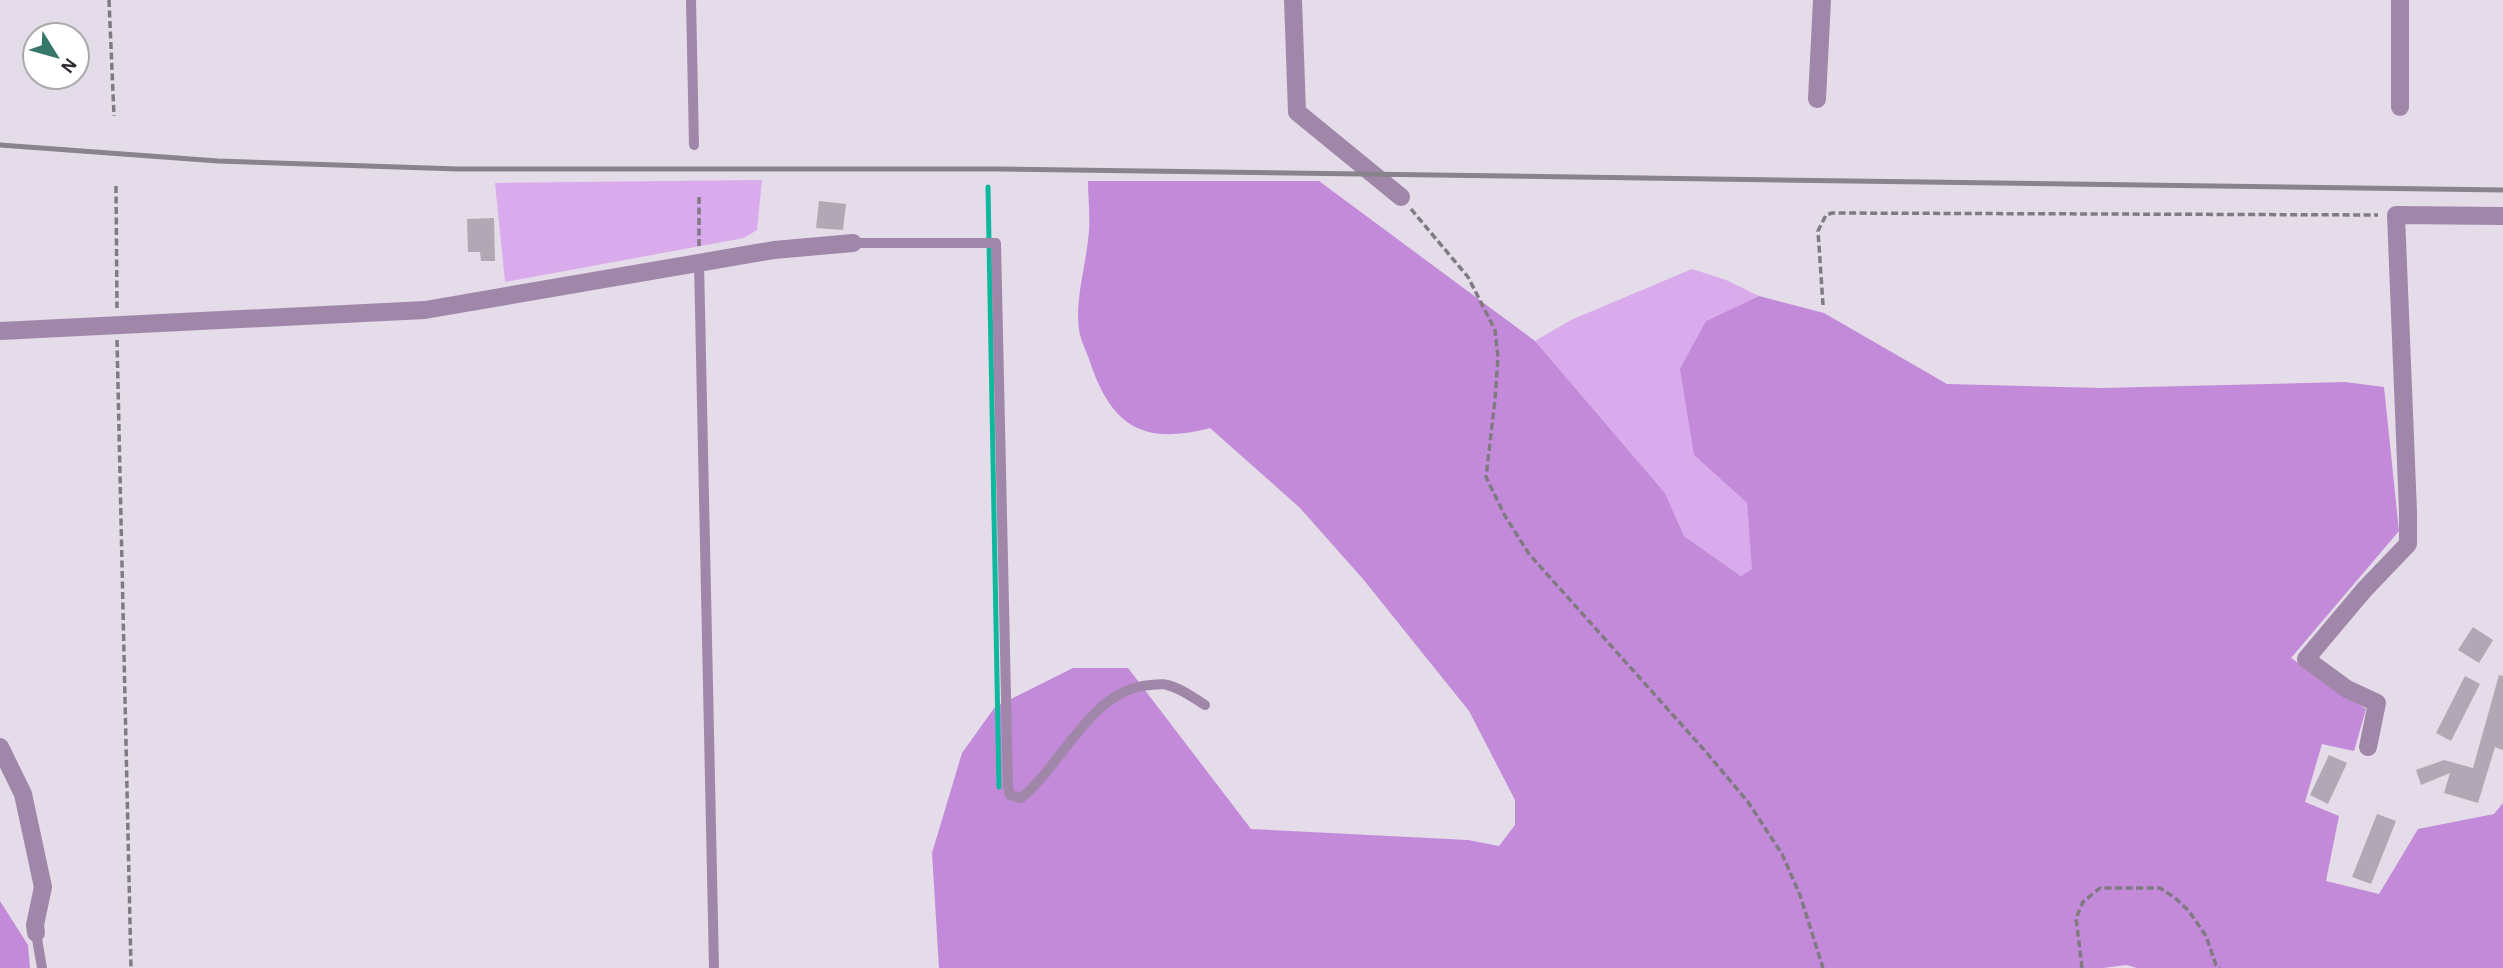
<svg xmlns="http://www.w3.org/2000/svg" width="2503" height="968" viewBox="0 0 2503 968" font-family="'Alegreya Sans',sans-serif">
	<rect width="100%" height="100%" fill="#e4dce8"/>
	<g fill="#d9abec">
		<path d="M 762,180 L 757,230 L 744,238 L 505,282 L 495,183 Z"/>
		<path d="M 1692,269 L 1726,280 L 1759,296 L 1706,321 L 1694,455 L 1747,503 L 1753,569 L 1741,576 L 1684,536 L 1665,493 L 1535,341 L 1571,320 Z"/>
	</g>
	<g fill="#c38ada">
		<path d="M 1088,181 L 1319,181 L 1535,341 L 1665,493 L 1684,536 L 1741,576 L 1752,569 L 1747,503 L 1694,455 L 1680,369 L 1706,321 L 1759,296 L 1824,313 L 1947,384 L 2102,388 L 2345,382 L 2384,387 L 2399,531 L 2291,658 L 2366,709 L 2354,751 L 2322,744 L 2305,802 L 2339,816 L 2326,881 L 2379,894 L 2418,829 L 2494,814 L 2503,803 L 2503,968 L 2137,968 L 2126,965 L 2103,968 L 939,968 L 932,853 L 962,753 L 995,707 L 1073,668 L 1128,668 L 1251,829 L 1468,840 L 1499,846 L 1515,825 L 1515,800 L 1469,711 L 1363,579 L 1300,508 L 1210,428 C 1145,445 1113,428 1091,365 C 1088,354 1081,342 1079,330 C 1075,300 1085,269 1088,240 C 1091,221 1088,200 1088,181 Z"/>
		<path d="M 0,901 L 28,945 L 30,968 L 0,968 Z"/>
	</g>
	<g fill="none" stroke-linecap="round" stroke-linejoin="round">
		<path stroke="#0db89d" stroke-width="5" d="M 988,187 L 999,787"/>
	</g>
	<g fill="#b0a8b4">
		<path d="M 819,201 L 846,204 L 843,230 L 816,228 Z"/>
		<path d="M 494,218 L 495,261 L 481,261 L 480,252 L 468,252 L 467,219 Z"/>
		<path d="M 2473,627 L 2493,640 L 2479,663 L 2458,650 Z"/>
		<path d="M 2499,675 L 2503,676 L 2503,750 L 2495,747 L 2478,803 L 2444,793 L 2450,773 L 2421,785 L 2416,770 L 2444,760 L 2473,768 Z"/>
		<path d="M 2465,676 L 2480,684 L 2451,741 L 2436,733 Z"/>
		<path d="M 2329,755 L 2347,763 L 2328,804 L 2310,795 Z"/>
		<path d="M 2377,814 L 2396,821 L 2371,884 L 2352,877 Z"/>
	</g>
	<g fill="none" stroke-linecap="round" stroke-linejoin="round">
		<g stroke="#807a82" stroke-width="3.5" stroke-dasharray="7 3.5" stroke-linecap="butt">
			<path d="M 109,0 L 114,116"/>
			<path d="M 116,186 L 117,308"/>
			<path d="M 699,197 L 699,246"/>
			<path d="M 1411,209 L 1468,277 L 1495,330 L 1498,357 L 1495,400 L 1486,477 L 1505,516 L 1529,554 L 1706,752 L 1748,802 L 1782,854 L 1800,895 L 1823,968"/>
			<path d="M 1823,305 L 1818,231 L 1826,215 L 1832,213 L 2378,215"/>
			<path d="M 117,340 L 131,968"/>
			<path d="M 2082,968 L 2076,918 L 2083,902 L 2100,888 L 2160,888 L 2174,897 L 2189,911 L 2206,936 L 2216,965 L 2220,968"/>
		</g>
		<g stroke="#a087aa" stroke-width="10">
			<path d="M 691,0 L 694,145"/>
			<path d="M 853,243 L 996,243 L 1008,787 L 1010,795 L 1021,798 C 1062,766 1091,688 1151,685 C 1156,685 1163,683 1167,685 C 1181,688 1194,698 1205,705"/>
			<path d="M 699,262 L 714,968"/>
			<path d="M 36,933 L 42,968"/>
		</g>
		<g stroke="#a087aa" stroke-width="18">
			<path d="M 1293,0 L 1297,112 L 1401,197"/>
			<path d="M 1817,99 L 1822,0"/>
			<path d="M 2400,107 L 2400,0"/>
			<path d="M 0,331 L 425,310 L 774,250 L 853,243"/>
			<path d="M 0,747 L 23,794 L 43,887 L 35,925 L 36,933"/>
			<path d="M 2368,747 L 2377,703 L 2347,689 L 2306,659 L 2364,590 L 2408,544 L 2408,512 L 2396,215 L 2503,216"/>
		</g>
		<path stroke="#89838c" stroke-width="5" d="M 0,145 L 218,161 L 458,169 L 999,169 L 2503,190"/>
	</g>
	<g transform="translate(56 56) rotate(127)"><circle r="33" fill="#ffffff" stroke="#aba9ab" stroke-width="2"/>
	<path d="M0-5L12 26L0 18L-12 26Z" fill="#357869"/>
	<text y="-10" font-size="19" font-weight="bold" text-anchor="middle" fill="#2d292e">N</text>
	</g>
</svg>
